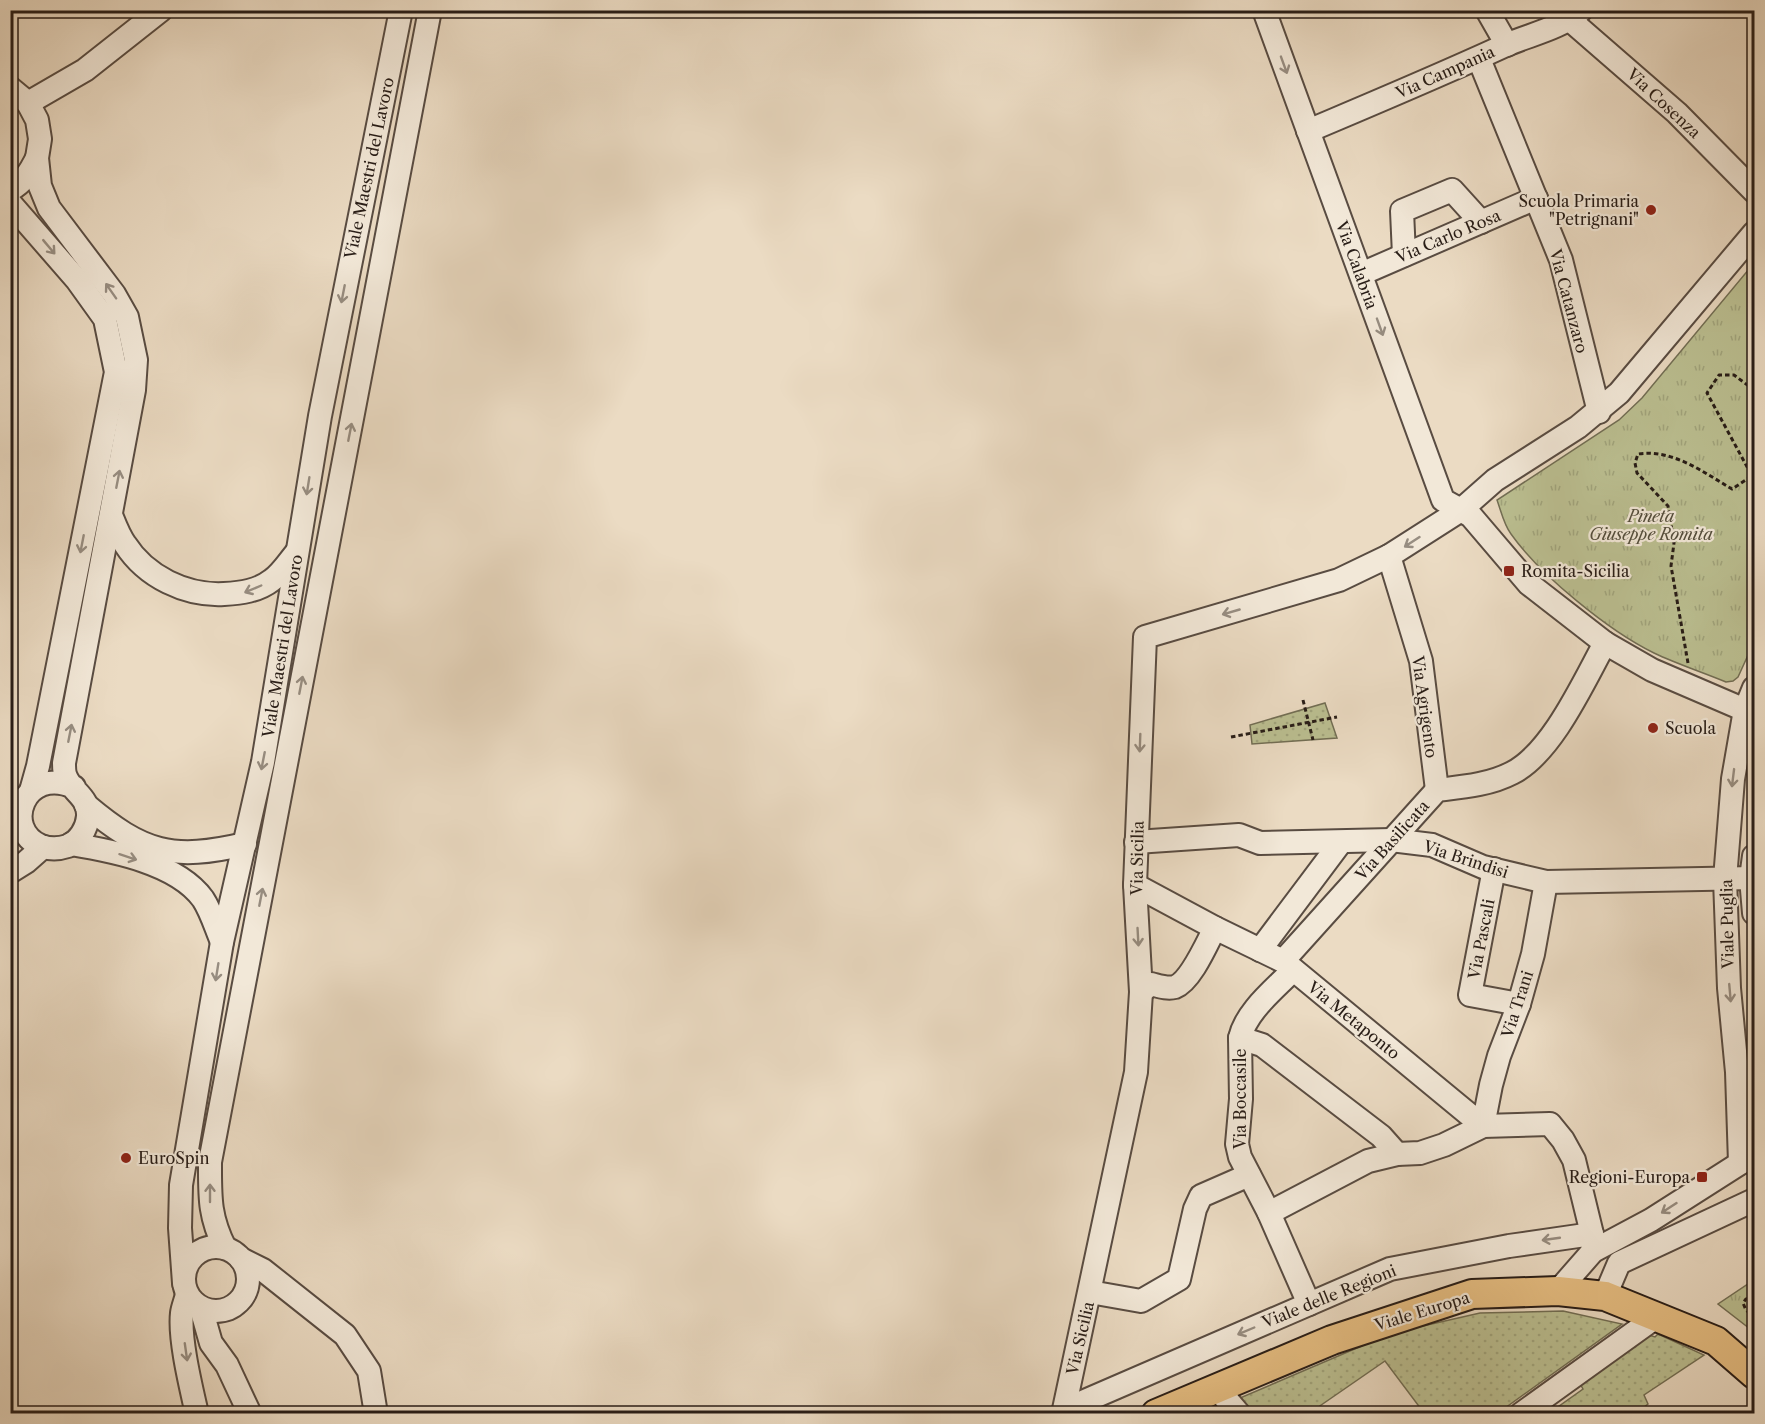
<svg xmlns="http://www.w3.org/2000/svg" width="1765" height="1424" viewBox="0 0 1765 1424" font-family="'Libre Caslon Text',serif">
	<defs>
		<pattern id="grass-dots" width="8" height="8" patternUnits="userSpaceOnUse" patternTransform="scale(1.5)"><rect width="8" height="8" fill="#bbbf91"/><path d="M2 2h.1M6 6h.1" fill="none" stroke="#a1a47c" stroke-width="1.8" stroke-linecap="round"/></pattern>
		<pattern id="park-tufts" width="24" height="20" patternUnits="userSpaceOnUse" patternTransform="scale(1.5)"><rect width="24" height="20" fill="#bbbf91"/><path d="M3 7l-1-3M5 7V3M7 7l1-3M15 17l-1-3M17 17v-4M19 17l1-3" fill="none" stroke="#a1a47c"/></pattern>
	</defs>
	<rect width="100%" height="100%" fill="#ebdbc3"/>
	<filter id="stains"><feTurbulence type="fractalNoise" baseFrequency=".00333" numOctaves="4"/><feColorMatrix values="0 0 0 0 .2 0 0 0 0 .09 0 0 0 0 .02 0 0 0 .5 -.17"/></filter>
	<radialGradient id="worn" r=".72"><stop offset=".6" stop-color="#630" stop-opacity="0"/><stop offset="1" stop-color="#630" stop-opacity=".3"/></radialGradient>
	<g fill="url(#grass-dots)" stroke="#726e54" stroke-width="1.5">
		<path d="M 1325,703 L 1337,738 L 1252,744 L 1250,725 Z"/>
		<path d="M 1563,1311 L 1622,1324 L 1498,1413 L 1424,1413 L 1385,1361 L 1314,1410 L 1315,1413 L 1253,1413 L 1240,1398 L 1392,1333 L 1480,1313 Z"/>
		<path d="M 1636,1331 L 1655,1337 L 1658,1334 L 1704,1355 L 1644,1395 L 1648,1404 L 1636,1413 L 1548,1414 L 1583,1389 L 1575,1375 Z"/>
	</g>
	<g fill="url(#park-tufts)" stroke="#726e54" stroke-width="1.5">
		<path d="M 1754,263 L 1754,642 L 1738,677 L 1733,681 L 1726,682 C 1702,672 1677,664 1654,653 C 1609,631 1540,575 1511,534 C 1504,525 1501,511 1497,500 L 1619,420 L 1642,398 Z"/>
		<path d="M 1754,1280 L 1754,1332 L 1718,1304 Z"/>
	</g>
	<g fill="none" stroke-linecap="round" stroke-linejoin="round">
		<g stroke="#594c42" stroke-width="26">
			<g id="minor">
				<path d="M 1487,10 L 1507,45"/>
				<path d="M 1570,20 L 1677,113 L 1754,191"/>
				<path d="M 1479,59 L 1561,260 L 1599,412"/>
				<path d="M 10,88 L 28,103 L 37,120 L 40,139 L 37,158 L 40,186 L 49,208 L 114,294 L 127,317 L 136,360 L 134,390 L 64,763 C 64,767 64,773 66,777 C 72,792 89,797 88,816 C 87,829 79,841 68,846 C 59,849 49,849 41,846 C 1,829 24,765 74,787"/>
				<path d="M 28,103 L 85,70 L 161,10"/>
				<path d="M 1308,131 C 1374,103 1441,75 1506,45 C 1531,34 1560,29 1581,10"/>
				<path d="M 10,190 C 24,182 30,172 37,158"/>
				<path d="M 10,203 L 77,280 L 105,319 L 116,372 L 38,766 L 31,791"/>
				<path d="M 1404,255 L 1402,211 L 1452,190 L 1481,222"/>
				<path d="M 1361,274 L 1536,198"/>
				<path d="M 111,515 C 115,525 119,536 125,544 C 146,577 186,596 224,594 C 241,593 258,591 272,580 C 282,573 289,561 297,552"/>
				<path d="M 1389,556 L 1421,661 L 1437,790"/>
				<path d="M 1745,710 L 1652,670 L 1605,643 L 1529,584 L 1471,516 L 1461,510 L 1495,480 L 1578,427 L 1619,393 L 1754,233"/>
				<path d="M 86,805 C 143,853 172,861 245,844"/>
				<path d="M 1136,842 L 1239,835 L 1260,843 L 1391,840 L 1432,845 L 1483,867 L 1546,882 L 1754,878"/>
				<path d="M 71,844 C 113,851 177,863 203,899 C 211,911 216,928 222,942"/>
				<path d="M 1754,856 L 1751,878 L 1754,913"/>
				<path d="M 1494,869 L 1470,995 L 1519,1004"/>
				<path d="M 10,872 L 26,862 L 43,847"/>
				<path d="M 1135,885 L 1215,928 L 1283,961 L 1483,1126 L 1491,1085 L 1499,1056 L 1519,1004 L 1533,954 L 1546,882"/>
				<path d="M 1260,950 L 1341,842"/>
				<path d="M 1283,961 L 1437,790 C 1462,787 1489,785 1512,773 C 1552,753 1584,681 1605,643"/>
				<path d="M 1293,970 C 1275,989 1246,1011 1240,1038 L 1241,1099 L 1237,1144 L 1240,1157 L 1269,1213 L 1309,1304"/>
				<path d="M 1141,992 L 1151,984 C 1159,986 1167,989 1175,987 C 1191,981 1207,943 1215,928"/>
				<path d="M 1240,1038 L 1262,1045 L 1381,1136 L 1397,1154"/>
				<path d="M 1740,1163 L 1737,1072 L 1729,988 L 1725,879 L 1733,779 L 1745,710 L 1754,688"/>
				<path d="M 1269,1213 L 1368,1161 L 1397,1154 L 1420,1153 L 1444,1145 L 1483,1126 L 1550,1124 L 1563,1140 L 1574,1160 L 1592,1234"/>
				<circle cx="216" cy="1279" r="32"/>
				<path d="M 225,1248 C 209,1216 210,1197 210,1162 L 430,10"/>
				<path d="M 241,1259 L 263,1270 L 345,1335 L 369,1371 L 376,1414"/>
				<path d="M 184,1283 L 180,1228 L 181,1185 L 222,942 L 263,762 L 320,416 L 401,10"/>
				<path d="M 1558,1291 L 1593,1251 L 1651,1220 L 1753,1155"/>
				<path d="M 1090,1292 L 1141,1301 L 1179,1279 L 1195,1209 L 1201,1196 L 1249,1175"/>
				<path d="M 187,1294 C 186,1300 183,1306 182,1313 C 179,1339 191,1387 197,1414"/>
				<path d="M 1605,1296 L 1619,1263 L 1754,1200"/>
				<path d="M 201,1308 L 211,1343 L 227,1365 L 250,1414"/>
				<path d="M 1216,1387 L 1239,1414"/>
				<path d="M 1064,1410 L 1390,1269 L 1509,1246 L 1592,1234 L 1593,1251"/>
				<path d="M 1063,1414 L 1136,1072 L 1141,992 L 1135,885 L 1145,637 L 1339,580 L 1389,556 L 1461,510 L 1443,500 L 1264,10"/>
				<path d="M 1521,1414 L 1656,1317"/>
			</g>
		</g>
		<g stroke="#281d17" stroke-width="32">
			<path id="major" d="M 1156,1414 L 1332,1340 L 1472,1294 L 1558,1291 L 1605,1296 L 1716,1341 L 1754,1374"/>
		</g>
		<g stroke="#281d17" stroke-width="3" stroke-dasharray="4.5 3" stroke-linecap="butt">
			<path d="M 1688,663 L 1671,566 L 1674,543 L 1668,506 L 1637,473 L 1635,463 L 1638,454 C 1673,449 1703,472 1732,489 L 1752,476 L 1707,393 L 1719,375 L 1734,375 L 1754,390"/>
			<path d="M 1303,700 L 1313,740"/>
			<path d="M 1231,737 L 1337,717"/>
			<path d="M 1754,1295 L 1746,1299 L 1743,1303 L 1746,1310 L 1754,1317"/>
		</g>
		<use href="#minor" stroke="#f2e8d8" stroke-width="22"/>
		<use href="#major" stroke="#e6be82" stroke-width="28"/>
	</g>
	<defs><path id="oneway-shaft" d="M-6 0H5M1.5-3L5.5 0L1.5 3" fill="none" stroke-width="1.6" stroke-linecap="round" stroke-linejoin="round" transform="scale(1.5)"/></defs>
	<g stroke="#978d81">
		<use href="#oneway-shaft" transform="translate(1284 65) rotate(70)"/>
		<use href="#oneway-shaft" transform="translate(49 247) rotate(50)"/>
		<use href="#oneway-shaft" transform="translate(111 291) rotate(-125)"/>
		<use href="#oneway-shaft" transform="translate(343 294) rotate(101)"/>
		<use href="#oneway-shaft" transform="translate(1380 327) rotate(70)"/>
		<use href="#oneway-shaft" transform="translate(350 432) rotate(-79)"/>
		<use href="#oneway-shaft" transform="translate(118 479) rotate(-79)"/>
		<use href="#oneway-shaft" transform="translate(308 486) rotate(99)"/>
		<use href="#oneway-shaft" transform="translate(1412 542) rotate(147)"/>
		<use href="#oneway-shaft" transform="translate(82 544) rotate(101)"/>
		<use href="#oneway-shaft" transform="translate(253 589) rotate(157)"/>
		<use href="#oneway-shaft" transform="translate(1231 612) rotate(164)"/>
		<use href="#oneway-shaft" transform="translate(301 685) rotate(-79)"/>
		<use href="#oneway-shaft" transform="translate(70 733) rotate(-79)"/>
		<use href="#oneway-shaft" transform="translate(1140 743) rotate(92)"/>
		<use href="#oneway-shaft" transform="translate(263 761) rotate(101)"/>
		<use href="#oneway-shaft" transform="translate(1733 778) rotate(97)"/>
		<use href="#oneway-shaft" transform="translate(128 857) rotate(18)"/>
		<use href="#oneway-shaft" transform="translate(261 897) rotate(-79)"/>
		<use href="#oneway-shaft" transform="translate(1138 937) rotate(87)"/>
		<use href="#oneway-shaft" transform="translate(217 972) rotate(99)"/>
		<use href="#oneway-shaft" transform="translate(1730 993) rotate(85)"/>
		<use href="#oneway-shaft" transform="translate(210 1193) rotate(-90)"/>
		<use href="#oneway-shaft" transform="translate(1669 1208) rotate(147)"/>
		<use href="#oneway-shaft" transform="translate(1551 1239) rotate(172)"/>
		<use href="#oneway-shaft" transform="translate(1246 1331) rotate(157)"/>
		<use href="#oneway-shaft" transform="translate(186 1352) rotate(82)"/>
	</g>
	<g fill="#8f2418" stroke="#f2e8d8" stroke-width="2">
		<circle cx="1651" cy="210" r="6"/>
		<rect x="1503" y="565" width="12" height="12" rx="3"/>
		<circle cx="1653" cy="728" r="6"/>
		<circle cx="126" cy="1158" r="6"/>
		<rect x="1696" y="1171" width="12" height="12" rx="3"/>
	</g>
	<g text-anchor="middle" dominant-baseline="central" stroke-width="4.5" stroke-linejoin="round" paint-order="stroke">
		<g font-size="16" fill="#281d17" stroke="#f2e8d8">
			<text transform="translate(1445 72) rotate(-24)">Via Campania</text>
			<text transform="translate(1664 103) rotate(43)">Via Cosenza</text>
			<text transform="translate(369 168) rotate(-78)">Viale Maestri del Lavoro</text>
			<text transform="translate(1448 236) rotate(-23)">Via Carlo Rosa</text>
			<text transform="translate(1357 265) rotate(70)">Via Calabria</text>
			<text transform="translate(1569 301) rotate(75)">Via Catanzaro</text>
			<text transform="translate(282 646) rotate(-81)">Viale Maestri del Lavoro</text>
			<text transform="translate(1425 707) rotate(82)">Via Agrigento</text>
			<text transform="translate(1392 840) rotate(-48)">Via Basilicata</text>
			<text transform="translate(1137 858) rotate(-89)">Via Sicilia</text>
			<text transform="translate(1466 859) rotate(18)">Via Brindisi</text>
			<text transform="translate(1727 924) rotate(-91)">Viale Puglia</text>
			<text transform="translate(1481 939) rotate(-79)">Via Pascali</text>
			<text transform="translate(1517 1004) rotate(-72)">Via Trani</text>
			<text transform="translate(1354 1020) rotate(39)">Via Metaponto</text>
			<text transform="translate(1240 1099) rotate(-90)">Via Boccasile</text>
			<text transform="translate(1329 1296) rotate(-22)">Viale delle Regioni</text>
			<text transform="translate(1422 1311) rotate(-17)">Viale Europa</text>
			<text transform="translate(1080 1338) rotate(-77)">Via Sicilia</text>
		</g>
		<g font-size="16" fill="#281d17" stroke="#f2e8d8" text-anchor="start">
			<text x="1639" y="201" text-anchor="end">Scuola Primaria<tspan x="1639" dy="18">"Petrignani"</tspan></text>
			<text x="1521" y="571">Romita-Sicilia</text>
			<text x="1665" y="728">Scuola</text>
			<text x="138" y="1158">EuroSpin</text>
			<text x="1690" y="1177" text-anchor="end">Regioni-Europa</text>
		</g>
		<g font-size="16" font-style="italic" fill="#544e3c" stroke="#f2e8d8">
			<text x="1651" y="516">Pineta<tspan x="1651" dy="18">Giuseppe Romita</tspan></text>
		</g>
	</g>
	<rect width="1765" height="1424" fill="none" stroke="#ebdbc3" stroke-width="36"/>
	<rect x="12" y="12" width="1741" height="1400" fill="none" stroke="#281d17" stroke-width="3"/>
	<rect x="18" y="18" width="1729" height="1388" fill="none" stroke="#281d17" stroke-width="1.5"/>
	<rect width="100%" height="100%" filter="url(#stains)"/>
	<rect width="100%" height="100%" fill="url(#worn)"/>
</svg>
